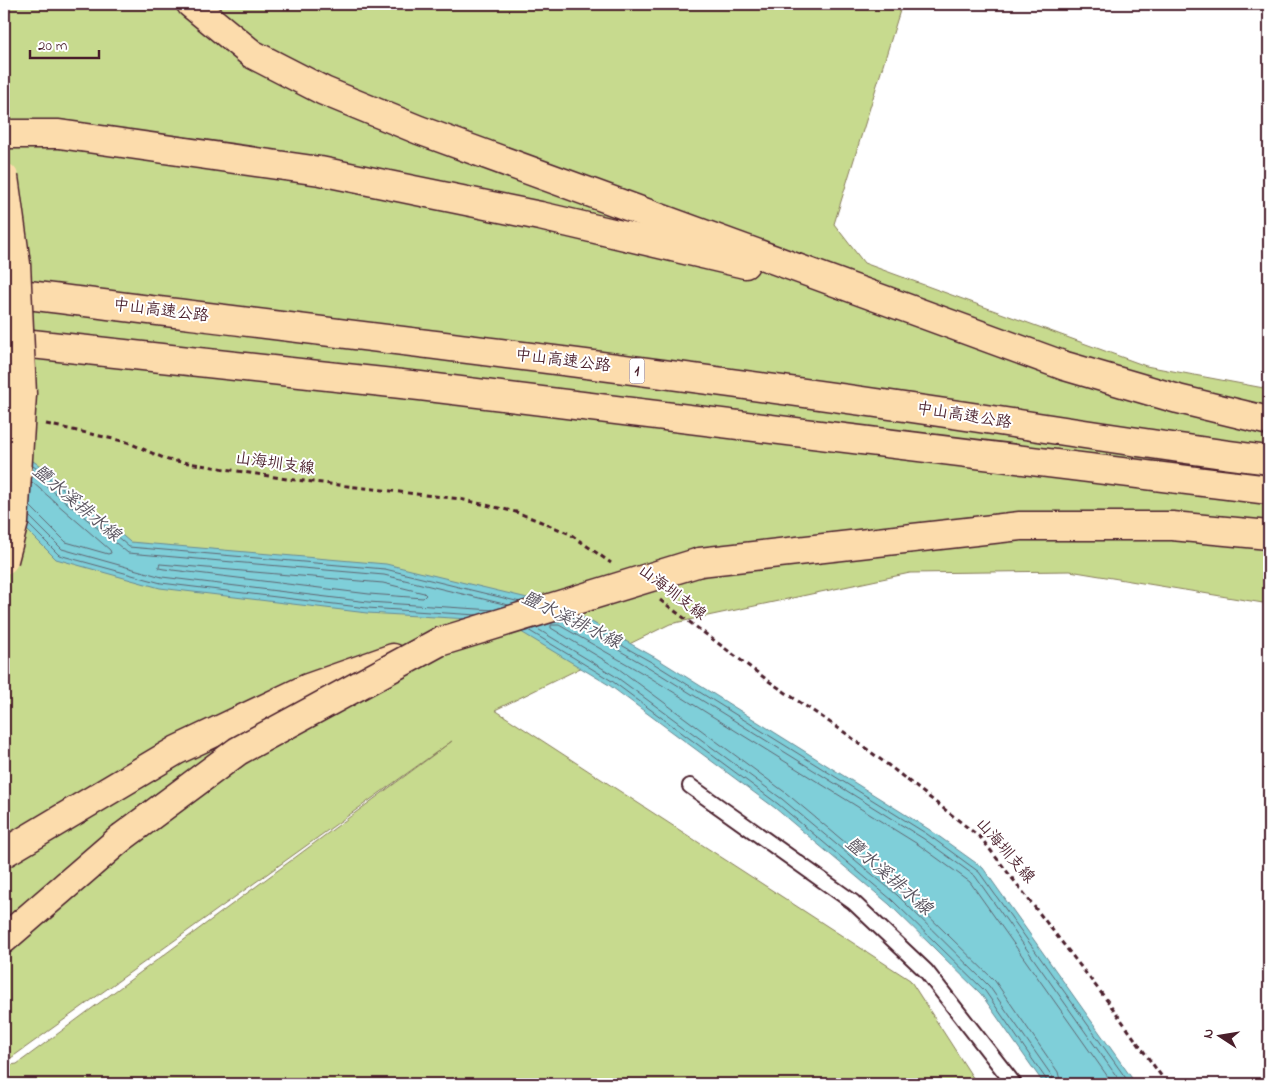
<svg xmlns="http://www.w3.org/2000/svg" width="1273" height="1088" viewBox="0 0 1273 1088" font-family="'Indie Flower','LXGW WenKai TC',sans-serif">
	<rect width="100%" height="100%" fill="#fff"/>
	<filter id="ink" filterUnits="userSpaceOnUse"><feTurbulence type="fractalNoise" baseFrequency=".02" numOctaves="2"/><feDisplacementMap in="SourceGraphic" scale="10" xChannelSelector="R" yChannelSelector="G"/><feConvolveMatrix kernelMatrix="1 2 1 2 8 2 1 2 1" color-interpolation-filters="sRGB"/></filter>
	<g filter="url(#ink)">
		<path fill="#c7da8e" stroke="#887c5c" d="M 4,4 L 902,4 L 834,224 L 864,263 L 1146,366 L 1269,389 L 1269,604 L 1070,571 L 910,573 L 670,624 L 495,710 L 910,980 L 977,1084 L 4,1084 L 4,1066 L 17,1064 L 452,741 L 4,1063 Z"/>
		<path fill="#7fcfd9" stroke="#6a8993" d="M 4,441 L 49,472 L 130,542 L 386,564 L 565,607 L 656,658 L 930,830 L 983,868 L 1136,1084 L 1044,1084 L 981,994 L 889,904 L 775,808 L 609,685 L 503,621 L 367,613 L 160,588 L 56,559 L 4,507 Z"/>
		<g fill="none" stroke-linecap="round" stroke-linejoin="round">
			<g stroke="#5f6571" stroke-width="1">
				<path d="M 33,466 L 47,476 L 129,547 L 385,569 L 520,602"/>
				<path d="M 32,474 L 128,553 L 384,575 L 508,605"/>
				<path d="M 30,506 L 66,542 L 108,554 L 111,553 L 110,550 L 32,482"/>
				<path d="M 29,516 L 62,549 L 162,577 L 368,602 L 494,610"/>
				<path d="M 29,525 L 59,555 L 161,583 L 367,608 L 477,615"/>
				<path d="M 160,564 L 383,583 L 424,593 L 426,595 L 423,598 L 369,594 L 164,569 L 159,568 Z"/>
				<path d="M 572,617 L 653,663 L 927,834 L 979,872 L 1130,1084"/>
				<path d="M 564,619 L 650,668 L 924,839 L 975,876 L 1122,1084"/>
				<path d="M 536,628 L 615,676 L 782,799 L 897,895 L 989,986 L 1052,1076 L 1054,1084"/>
				<path d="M 528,630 L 612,681 L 778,804 L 892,900 L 985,991 L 1046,1079 L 1047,1084"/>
				<path d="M 1061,1084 L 1058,1072 L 995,981 L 902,890 L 786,793 L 619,669 L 551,628 L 551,625 L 559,625 L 646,675 L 919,845 L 970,882 L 1113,1084"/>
			</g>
			<g stroke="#4a1f2b" stroke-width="18">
				<path id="lane" d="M 690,786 L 853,902 L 926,971 L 1014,1084"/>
			</g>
			<g stroke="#4a1f2b" stroke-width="31">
				<g id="highway">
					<path d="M 191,4 L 252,54 L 324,91 L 419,130 L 1065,366 L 1178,399 L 1269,421"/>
					<path d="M 4,134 L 59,134 L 320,171 L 540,216 L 745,264"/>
					<path d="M 4,292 C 295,328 586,362 876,403 C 1007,421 1138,444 1269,460"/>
					<path d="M 4,341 L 420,386 L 1269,490"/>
					<path d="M 700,562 L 1020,526 L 1172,526 L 1269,535"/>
					<path d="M 4,853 L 177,750 L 308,688 L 393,658"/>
					<path d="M 4,939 L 121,838"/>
				</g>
			</g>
			<g stroke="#4a1f2b" stroke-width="3" stroke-dasharray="5 4" stroke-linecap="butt">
				<path d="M 46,424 L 127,442 L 168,460 L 176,461 L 287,479 L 460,499 L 516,512 L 539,521 L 570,534 L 611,563"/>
				<path d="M 660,600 L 770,682 L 844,732 L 892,768 L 981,838 L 1109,1003 L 1167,1084"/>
			</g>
			<use href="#lane" stroke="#fff" stroke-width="14"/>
			<use href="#highway" stroke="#fcdcac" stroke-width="28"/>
			<g stroke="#4a1f2b" stroke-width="31" stroke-linecap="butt">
				<g id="highway-bridge">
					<path d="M 4,177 L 16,264 L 22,394 L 14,522 L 4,560"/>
					<path d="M 121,838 L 238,751 L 439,642 L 700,562"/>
				</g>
			</g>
			<use href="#highway-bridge" stroke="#fcdcac" stroke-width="28"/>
		</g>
	</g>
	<g text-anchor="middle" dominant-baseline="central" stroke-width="4" stroke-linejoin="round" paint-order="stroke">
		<rect fill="#fff" stroke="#80626b" stroke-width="1" x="629.5" y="358.5" width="15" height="25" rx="4"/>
		<g font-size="15" font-weight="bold" fill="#4a1f2b">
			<text x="637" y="371">1</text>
		</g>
		<g font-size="16" fill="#4a1f2b" stroke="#fff">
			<text transform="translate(161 311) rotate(7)">中山高速公路</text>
			<text transform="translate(563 361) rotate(7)">中山高速公路</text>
			<text transform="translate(964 416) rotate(9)">中山高速公路</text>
			<text transform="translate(275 464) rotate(8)">山海圳支線</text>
			<text transform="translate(672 593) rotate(37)">山海圳支線</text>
			<text transform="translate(1005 851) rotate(49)">山海圳支線</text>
		</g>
		<g font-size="18" font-style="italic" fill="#5a545f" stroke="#fff">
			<text transform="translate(76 504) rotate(40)">鹽水溪排水線</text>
			<text transform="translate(571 621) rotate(26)">鹽水溪排水線</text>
			<text transform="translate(888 877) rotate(41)">鹽水溪排水線</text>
		</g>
	</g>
	<rect width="1273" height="1088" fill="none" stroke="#fff" stroke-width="20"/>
	<rect x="10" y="10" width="1253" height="1068" fill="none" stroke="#4a1f2b" stroke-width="2" filter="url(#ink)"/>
	<g transform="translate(1220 1036) rotate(282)" stroke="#ffffff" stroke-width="4" paint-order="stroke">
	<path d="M0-4L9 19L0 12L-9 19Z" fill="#4a1f2b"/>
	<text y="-8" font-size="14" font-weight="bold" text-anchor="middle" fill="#4a1f2b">N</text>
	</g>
	<path d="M30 50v8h69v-8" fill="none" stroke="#4a1f2b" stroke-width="2.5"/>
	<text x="38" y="50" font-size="15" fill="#4a1f2b" stroke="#ffffff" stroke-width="4" paint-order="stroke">20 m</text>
</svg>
